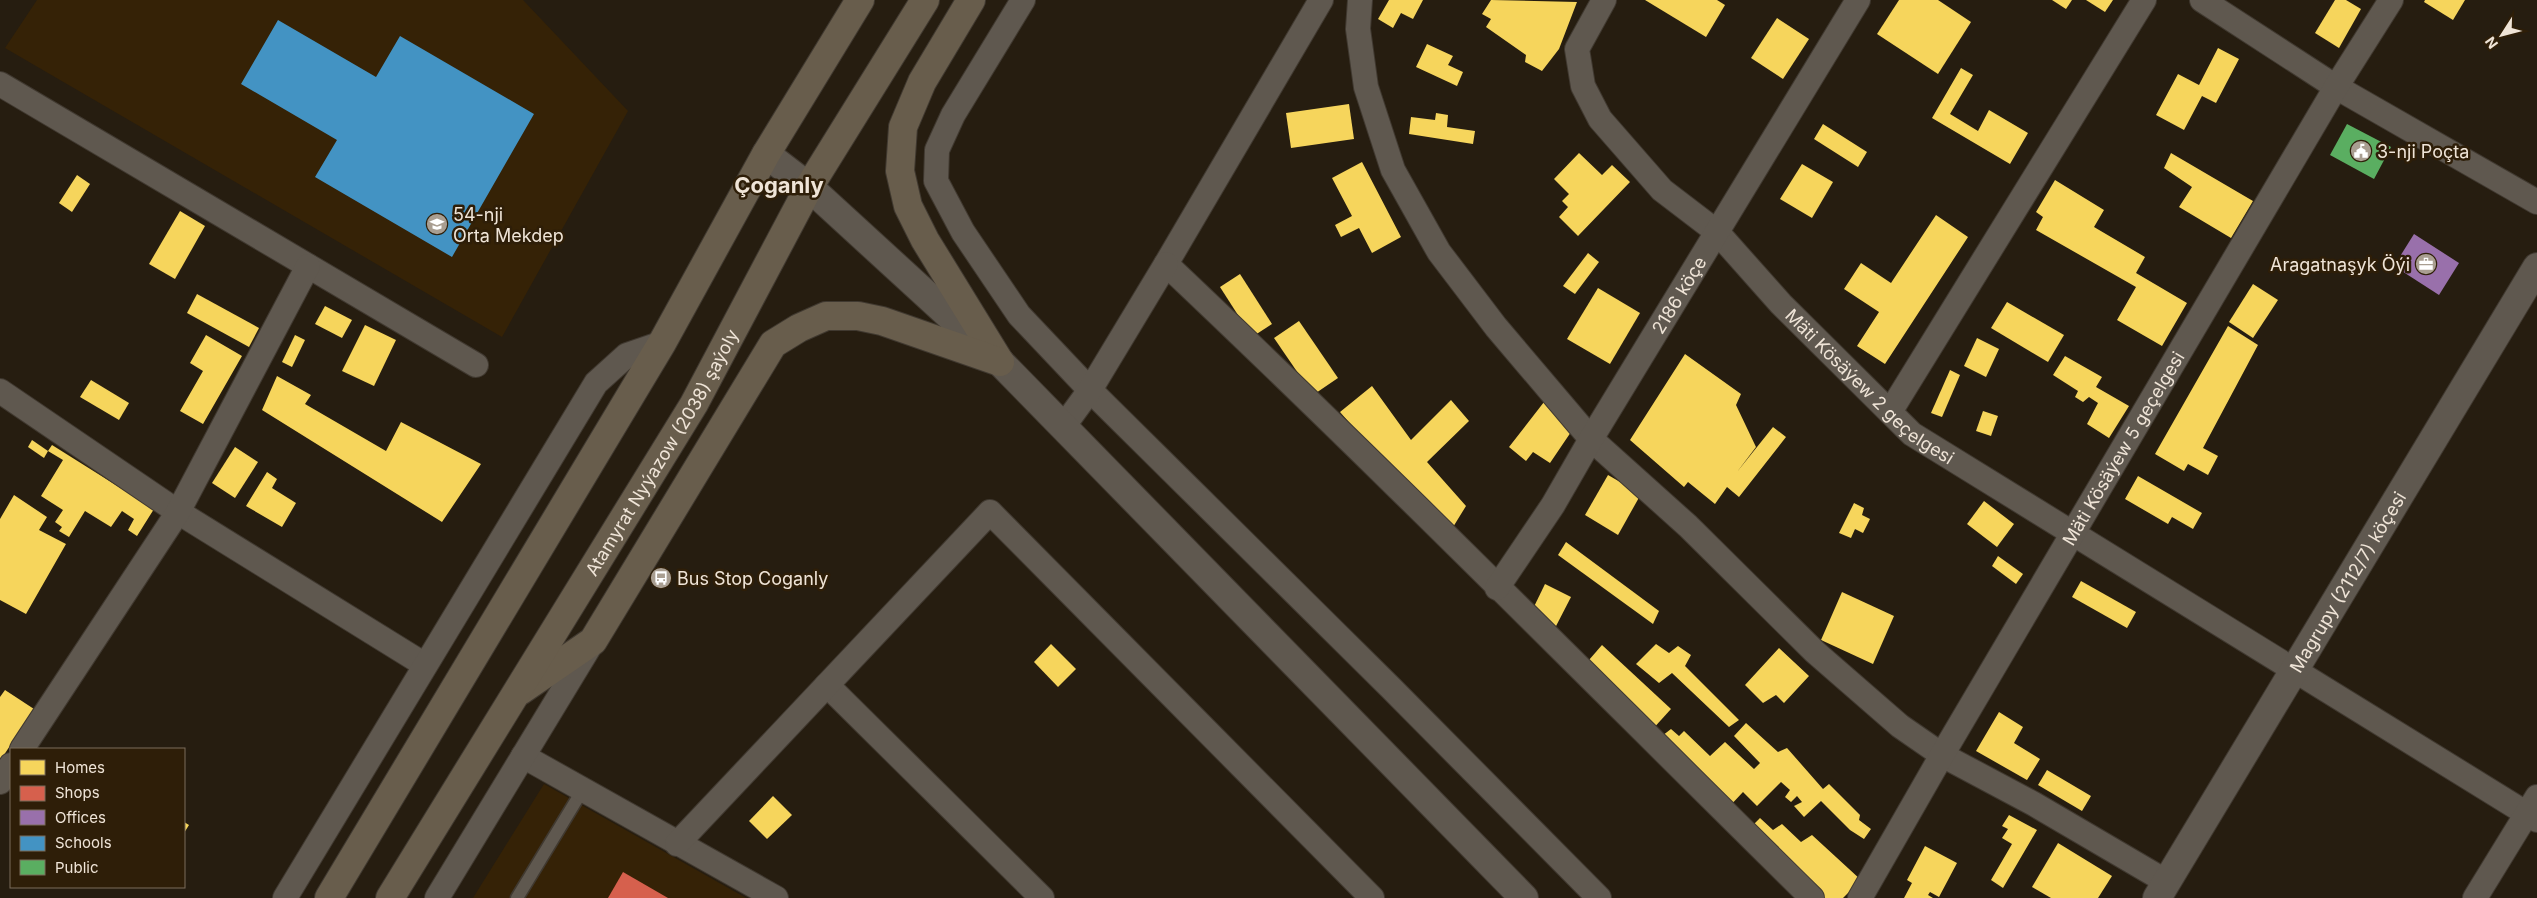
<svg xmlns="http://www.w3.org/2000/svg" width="2537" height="898" viewBox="0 0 2537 898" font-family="Inter,sans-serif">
	<rect width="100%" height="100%" fill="#261d10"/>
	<g fill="#352206">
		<path d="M 37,0 L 523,0 L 628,111 L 502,337 L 5,48 Z"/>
		<path d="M 544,784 L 746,898 L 473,898 Z"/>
	</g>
	<g fill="#f6d55c">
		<path d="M 1389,0 L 1423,0 L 1413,19 L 1401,13 L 1393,28 L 1378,19 Z"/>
		<path d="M 1491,0 L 1577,2 L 1559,49 L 1542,71 L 1525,62 L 1526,55 L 1486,27 L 1491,19 L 1482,14 Z"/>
		<path d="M 1645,0 L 1717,0 L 1725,5 L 1706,37 Z"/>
		<path d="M 1899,0 L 1938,0 L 1971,22 L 1938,74 L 1877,34 Z"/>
		<path d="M 2052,0 L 2072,0 L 2066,9 Z"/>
		<path d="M 2086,0 L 2113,0 L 2105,12 Z"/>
		<path d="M 2335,0 L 2346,0 L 2361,9 L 2339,48 L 2315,33 Z"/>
		<path d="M 2425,0 L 2465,0 L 2453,20 L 2424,2 Z"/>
		<path d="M 1777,18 L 1809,39 L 1783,79 L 1751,58 Z"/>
		<path d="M 1427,44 L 1453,56 L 1448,65 L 1463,72 L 1457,86 L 1416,67 Z"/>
		<path d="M 2218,48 L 2239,59 L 2216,103 L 2202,96 L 2184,130 L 2156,115 L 2178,74 L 2199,85 Z"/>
		<path d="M 1961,68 L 1973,75 L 1950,114 L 1978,131 L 1989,110 L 2028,133 L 2010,164 L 1932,118 Z"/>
		<path d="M 1349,104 L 1354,139 L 1291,148 L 1286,113 Z"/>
		<path d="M 1436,113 L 1448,115 L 1447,127 L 1475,131 L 1473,144 L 1409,134 L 1411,117 L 1435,120 Z"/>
		<path d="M 1823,124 L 1867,152 L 1858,167 L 1814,139 Z"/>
		<path d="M 1579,153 L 1602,175 L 1612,165 L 1630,182 L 1578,236 L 1559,217 L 1568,207 L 1562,201 L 1569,194 L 1554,179 Z"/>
		<path d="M 2171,153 L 2253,201 L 2231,238 L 2179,207 L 2192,187 L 2164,168 Z"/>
		<path d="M 1362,162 L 1401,237 L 1372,253 L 1359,228 L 1341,237 L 1335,225 L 1352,216 L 1332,178 Z"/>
		<path d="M 1802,164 L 1833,182 L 1812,218 L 1780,199 Z"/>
		<path d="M 77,175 L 90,184 L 72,212 L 59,203 Z"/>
		<path d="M 2055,180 L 2104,210 L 2094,227 L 2145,257 L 2136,273 L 2187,303 L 2162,346 L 2117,320 L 2136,287 L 2036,230 L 2043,217 L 2036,212 Z"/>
		<path d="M 180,211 L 205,226 L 175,279 L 149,264 Z"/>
		<path d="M 1936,215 L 1968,237 L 1885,364 L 1857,346 L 1879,312 L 1844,289 L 1861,263 L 1891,283 Z"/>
		<path d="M 1588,253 L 1599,262 L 1575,294 L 1563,286 Z"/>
		<path d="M 1240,274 L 1272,324 L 1252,337 L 1220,287 Z"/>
		<path d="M 2253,284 L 2278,300 L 2253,338 L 2229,322 Z"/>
		<path d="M 1598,288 L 1640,313 L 1610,364 L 1567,339 Z"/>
		<path d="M 197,294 L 259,328 L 249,347 L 187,313 Z"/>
		<path d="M 2007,302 L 2064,335 L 2048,362 L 1991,328 Z"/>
		<path d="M 325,306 L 352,320 L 342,338 L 315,324 Z"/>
		<path d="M 1299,321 L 1338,378 L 1313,395 L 1274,338 Z"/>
		<path d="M 365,325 L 396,340 L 374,386 L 342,371 Z"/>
		<path d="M 2228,326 L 2258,345 L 2203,448 L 2218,456 L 2208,475 L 2188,464 L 2184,471 L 2155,454 Z"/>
		<path d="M 206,335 L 242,356 L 203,424 L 180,411 L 203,371 L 190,363 Z"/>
		<path d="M 295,335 L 305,340 L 292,367 L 282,362 Z"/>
		<path d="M 1977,338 L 1999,349 L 1986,377 L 1964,366 Z"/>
		<path d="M 1685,354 L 1741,394 L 1736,405 L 1756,447 L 1737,472 L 1773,427 L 1786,437 L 1739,497 L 1727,487 L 1715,504 L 1688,482 L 1684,487 L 1630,440 Z"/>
		<path d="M 2065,356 L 2102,377 L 2096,387 L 2129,406 L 2109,438 L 2087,424 L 2098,403 L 2089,397 L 2083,402 L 2075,397 L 2078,391 L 2053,375 Z"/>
		<path d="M 1950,370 L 1960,375 L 1942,417 L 1931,413 Z"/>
		<path d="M 277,376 L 311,395 L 305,404 L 386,451 L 401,422 L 481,464 L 442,522 L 262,410 Z"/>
		<path d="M 91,380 L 129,403 L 119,420 L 80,397 Z"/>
		<path d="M 1372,386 L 1411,440 L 1451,400 L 1469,421 L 1427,462 L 1466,506 L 1450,532 L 1385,464 L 1340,412 Z"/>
		<path d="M 1544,402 L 1571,432 L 1550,463 L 1533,452 L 1526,461 L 1509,447 Z"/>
		<path d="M 1983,411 L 1998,416 L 1991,436 L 1976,431 Z"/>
		<path d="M 32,440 L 48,451 L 44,458 L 28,447 Z"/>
		<path d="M 52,445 L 154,509 L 137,536 L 128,530 L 134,519 L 122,511 L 111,527 L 85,511 L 69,537 L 59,531 L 62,527 L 55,522 L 63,510 L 41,496 L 63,460 L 48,451 Z"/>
		<path d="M 235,447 L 258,462 L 235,498 L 212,483 Z"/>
		<path d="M 267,472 L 277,479 L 272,488 L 296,503 L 282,527 L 246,506 Z"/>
		<path d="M 1608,475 L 1641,494 L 1618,535 L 1585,515 Z"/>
		<path d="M 2138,476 L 2202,513 L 2193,529 L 2172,517 L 2168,524 L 2125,499 Z"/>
		<path d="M 14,495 L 47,517 L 39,530 L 66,544 L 26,614 L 0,600 L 0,519 Z"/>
		<path d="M 1984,501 L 2014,524 L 1997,547 L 1967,524 Z"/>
		<path d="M 1854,503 L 1864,508 L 1862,515 L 1870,519 L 1863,533 L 1855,529 L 1851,538 L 1839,533 Z"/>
		<path d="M 1566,542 L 1659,611 L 1653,624 L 1558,555 Z"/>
		<path d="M 1998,556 L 2023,574 L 2016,584 L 1992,566 Z"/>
		<path d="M 2081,581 L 2136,612 L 2127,628 L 2072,597 Z"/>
		<path d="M 1545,584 L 1571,597 L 1554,630 L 1529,617 Z"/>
		<path d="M 1842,592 L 1894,616 L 1873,664 L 1821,640 Z"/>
		<path d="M 1051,644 L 1076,669 L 1058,687 L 1034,662 Z"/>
		<path d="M 1656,644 L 1669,653 L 1678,646 L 1691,655 L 1685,666 L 1739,720 L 1729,727 L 1672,673 L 1659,683 L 1647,673 L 1636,664 Z"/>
		<path d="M 1602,645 L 1671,709 L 1651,731 L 1582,668 Z"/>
		<path d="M 1779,648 L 1809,676 L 1784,703 L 1776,695 L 1763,703 L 1745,685 Z"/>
		<path d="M 5,690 L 34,709 L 0,761 L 0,697 Z"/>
		<path d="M 1999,712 L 2023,727 L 2014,743 L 2040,759 L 2027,780 L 1976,751 Z"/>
		<path d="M 1746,723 L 1778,752 L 1787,748 L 1823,789 L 1829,784 L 1860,815 L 1859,820 L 1871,829 L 1864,839 L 1850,830 L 1821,801 L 1804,817 L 1794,806 L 1802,802 L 1797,796 L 1791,802 L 1785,797 L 1790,790 L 1781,782 L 1757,806 L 1743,792 L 1727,809 L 1658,739 L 1671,729 L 1679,736 L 1684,731 L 1710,756 L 1725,742 L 1754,769 L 1760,763 L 1734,736 Z"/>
		<path d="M 2047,770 L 2091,796 L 2082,811 L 2038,785 Z"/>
		<path d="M 773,796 L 792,815 L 767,839 L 749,821 Z"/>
		<path d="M 2009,815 L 2037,830 L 2003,888 L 1991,880 L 2012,844 L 2002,838 L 2008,829 L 2002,826 Z"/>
		<path d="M 1760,818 L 1773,830 L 1782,824 L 1801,842 L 1812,835 L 1861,880 L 1843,898 L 1822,898 L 1750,828 Z"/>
		<path d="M 184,822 L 189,825 L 184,833 Z"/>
		<path d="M 2058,843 L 2112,876 L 2098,898 L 2051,898 L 2032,887 Z"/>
		<path d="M 1925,846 L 1957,863 L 1939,897 L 1930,892 L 1928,895 L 1933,898 L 1904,898 L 1912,883 L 1907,880 Z"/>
	</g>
	<path fill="#d6604d" d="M 623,872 L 668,898 L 608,898 Z"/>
	<path fill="#9970ab" d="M 2414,234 L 2459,263 L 2439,295 L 2394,266 Z"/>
	<path fill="#4393c3" d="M 278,20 L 376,77 L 400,36 L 534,114 L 452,257 L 315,177 L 337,140 L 241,84 Z"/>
	<path fill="#5aae61" d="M 2347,124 L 2391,147 L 2374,179 L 2330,155 Z"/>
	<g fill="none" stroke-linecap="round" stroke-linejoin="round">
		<g stroke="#403930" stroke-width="15">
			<path id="service" d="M 517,898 L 582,791"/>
		</g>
		<g stroke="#403930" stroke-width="26">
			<g id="minor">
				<path d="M 1023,0 L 953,115 L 937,150 L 936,181 L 963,232 L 1019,315 L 1090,390 L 1391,688 L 1599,898"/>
				<path d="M 1321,0 L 1166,264 C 1385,471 1597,686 1812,898"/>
				<path d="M 1360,0 L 1358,29 L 1366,87 L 1393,170 L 1439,252 L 1496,327 L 1591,439 L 1688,526 L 1815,652 L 1900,726 L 1942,755 L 2034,804 L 2167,882"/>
				<path id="s1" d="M 1604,0 L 1577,49 L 1583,86 L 1600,119 L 1662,190 L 1717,232 L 1781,304 L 1912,434 L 2537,820"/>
				<path d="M 2202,0 L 2336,87 L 2537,202"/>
				<path d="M 0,84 L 476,365"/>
				<path d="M 0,391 L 178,512 L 425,665"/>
				<path d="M 1890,412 L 2144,0"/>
				<path d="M 1063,427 L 1090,390 L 1166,264"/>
				<path id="s2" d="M 1497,588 L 1553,505 L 1591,439 L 1858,0"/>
				<path d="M 827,685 L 1042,898"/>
				<path d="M 22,749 L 178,512 L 308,266"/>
				<path d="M 523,756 L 776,898"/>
				<path d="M 0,782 L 11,765"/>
				<path d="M 677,844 L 990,512 L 1372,898"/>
				<path d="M 285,898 L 596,383 L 627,355 L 662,343"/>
				<path d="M 437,898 L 593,641"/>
				<path id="s3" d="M 1860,898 L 1942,755 L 2336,87 L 2391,0"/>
				<path d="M 2475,898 L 2537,797"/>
			</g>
		</g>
		<g stroke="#403930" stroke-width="30">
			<g id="tertiary">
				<path d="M 766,154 L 809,187 L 1000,362 L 1524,898"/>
				<path id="s4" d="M 2157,898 L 2537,267"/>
			</g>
		</g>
		<g stroke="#403930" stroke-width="30">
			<g id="primary">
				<path d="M 971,0 L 922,82 L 903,127 L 900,171 L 908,206 L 925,240 L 1000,362"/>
				<path d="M 520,691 L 593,641 L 773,344 L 799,328 L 826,316 L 858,316 L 882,321 L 1000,362"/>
				<path d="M 329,898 L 662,343 L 766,154 L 860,0"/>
				<path id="s5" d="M 390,898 L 694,404 L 809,187 L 925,0"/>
			</g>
		</g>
		<use href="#service" stroke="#5f584f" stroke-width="12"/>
		<use href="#minor" stroke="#5f584f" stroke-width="24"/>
		<use href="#tertiary" stroke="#5f584f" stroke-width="28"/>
		<use href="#primary" stroke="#685d4c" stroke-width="28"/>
	</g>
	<defs>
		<g id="civic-disc" transform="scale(1.125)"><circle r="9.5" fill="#a99e91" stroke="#2e1e08"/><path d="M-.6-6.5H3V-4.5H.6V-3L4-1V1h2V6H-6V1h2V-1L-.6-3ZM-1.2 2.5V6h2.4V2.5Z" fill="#fff"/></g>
		<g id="school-disc" transform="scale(1.125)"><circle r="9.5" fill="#a99e91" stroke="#2e1e08"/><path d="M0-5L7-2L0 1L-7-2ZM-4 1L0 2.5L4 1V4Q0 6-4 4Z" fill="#fff"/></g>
		<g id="office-disc" transform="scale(1.125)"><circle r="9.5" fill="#a99e91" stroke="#2e1e08"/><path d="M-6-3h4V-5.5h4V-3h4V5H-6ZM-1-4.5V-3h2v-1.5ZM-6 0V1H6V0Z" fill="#fff"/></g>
		<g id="bus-disc" transform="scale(1.125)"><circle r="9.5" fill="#a99e91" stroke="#2e1e08"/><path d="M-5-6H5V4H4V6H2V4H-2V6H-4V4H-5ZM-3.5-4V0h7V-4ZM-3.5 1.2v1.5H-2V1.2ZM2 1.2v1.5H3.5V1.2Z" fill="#fff"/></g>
	</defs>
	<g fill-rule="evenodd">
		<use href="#civic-disc" x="2361" y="151"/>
		<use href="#school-disc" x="437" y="224"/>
		<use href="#office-disc" x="2426" y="264"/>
		<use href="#bus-disc" x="661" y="578"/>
	</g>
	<g text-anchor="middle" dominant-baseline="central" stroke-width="5" stroke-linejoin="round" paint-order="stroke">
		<g font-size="18" fill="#efe4d7" stroke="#2e1e08" text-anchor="start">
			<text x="2377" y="151">3-nji Poçta</text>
			<text x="453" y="214">54-nji<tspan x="453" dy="21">Orta Mekdep</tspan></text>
			<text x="2410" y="264" text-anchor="end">Aragatnaşyk Öýi</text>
			<text x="677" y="578">Bus Stop Coganly</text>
		</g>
		<g font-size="18" fill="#efe4d7" stroke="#2e1e08">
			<text stroke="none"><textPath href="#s2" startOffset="345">2186 köçe</textPath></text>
			<text stroke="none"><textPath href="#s1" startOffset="512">Mäti Kösäýew 2 geçelgesi</textPath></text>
			<text stroke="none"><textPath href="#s3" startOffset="521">Mäti Kösäýew 5 geçelgesi</textPath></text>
			<text stroke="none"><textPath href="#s5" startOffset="522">Atamyrat Nyýazow (2038) şaýoly</textPath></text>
			<text stroke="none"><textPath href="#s4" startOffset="369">Magrupy (2112/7) köçesi</textPath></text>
		</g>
		<g font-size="22" font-weight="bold" fill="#efe4d7" stroke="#2e1e08">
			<text x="779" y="185">Çoganly</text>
		</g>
	</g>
	<rect x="10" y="748" width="175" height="140" fill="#2e1e08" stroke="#7b6d5b"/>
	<rect x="20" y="760" width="25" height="15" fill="#f6d55c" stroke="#7b6d5b"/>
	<text x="55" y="773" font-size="15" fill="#efe4d7">Homes</text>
	<rect x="20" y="786" width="25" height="15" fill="#d6604d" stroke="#7b6d5b"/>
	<text x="55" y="798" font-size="15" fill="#efe4d7">Shops</text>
	<rect x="20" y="810" width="25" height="15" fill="#9970ab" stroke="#7b6d5b"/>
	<text x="55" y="823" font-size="15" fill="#efe4d7">Offices</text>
	<rect x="20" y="836" width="25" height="15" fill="#4393c3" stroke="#7b6d5b"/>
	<text x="55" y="848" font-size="15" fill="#efe4d7">Schools</text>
	<rect x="20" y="860" width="25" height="15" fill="#5aae61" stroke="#7b6d5b"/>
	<text x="55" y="873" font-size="15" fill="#efe4d7">Public</text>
	<g transform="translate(2502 35) rotate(234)" stroke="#2e1e08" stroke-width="4" paint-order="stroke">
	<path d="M0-4L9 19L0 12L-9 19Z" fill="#efe4d7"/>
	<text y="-8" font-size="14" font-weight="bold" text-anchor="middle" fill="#efe4d7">N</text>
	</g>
</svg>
